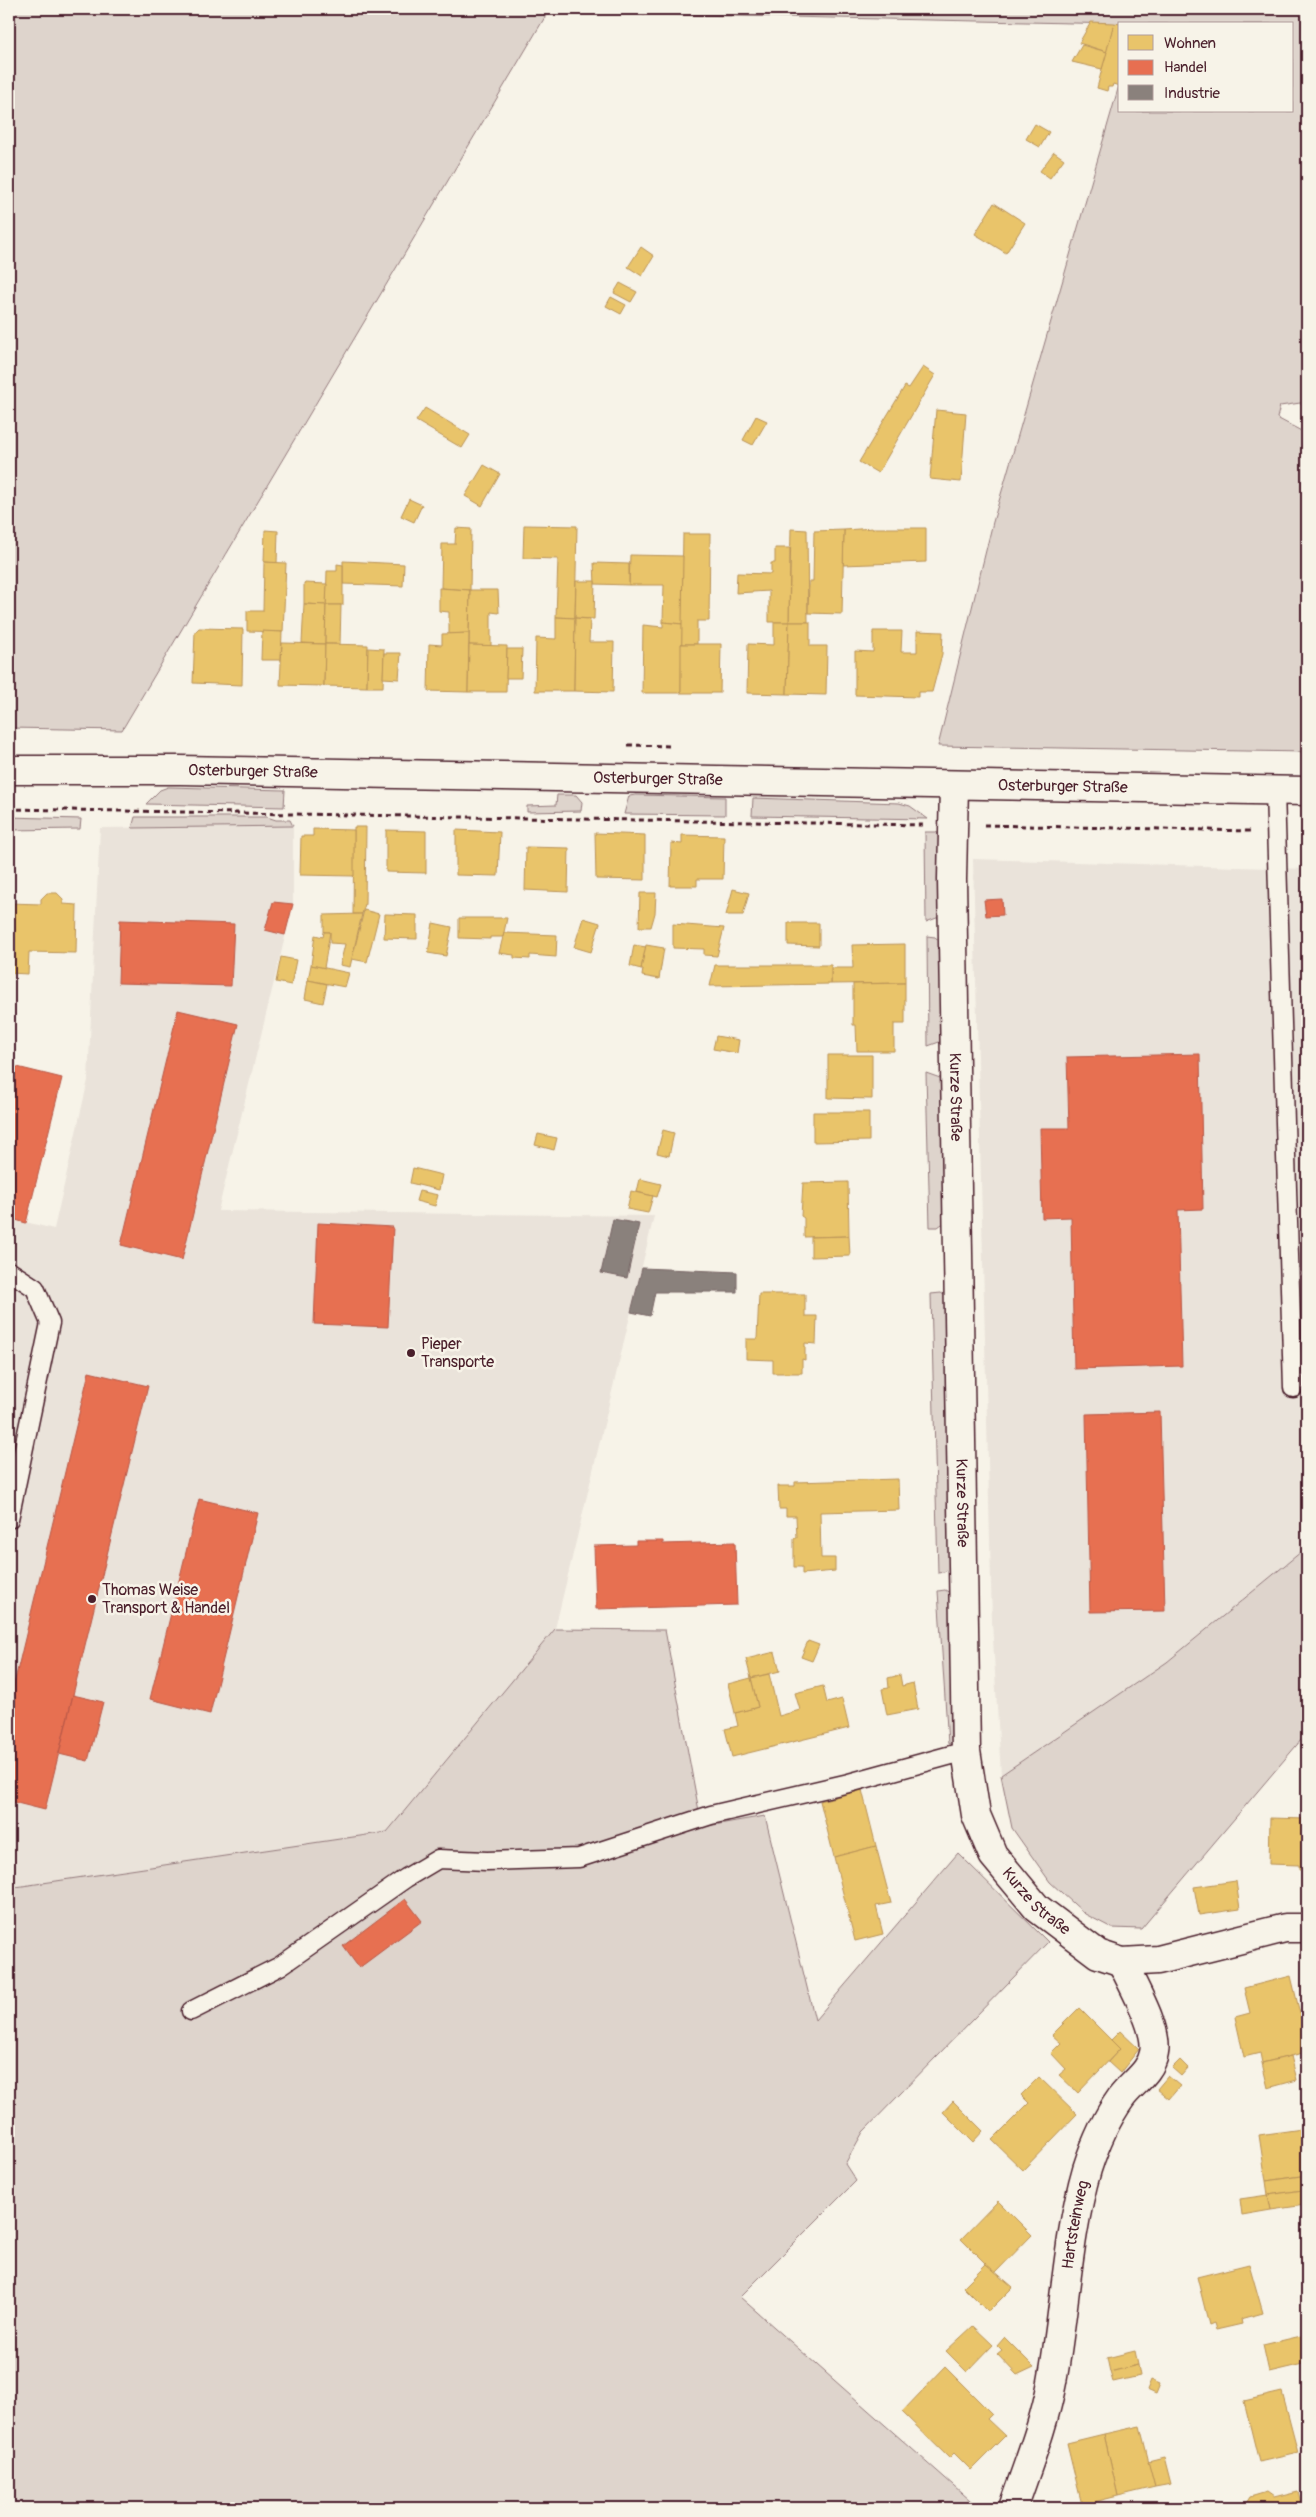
<svg xmlns="http://www.w3.org/2000/svg" width="1316" height="2517" viewBox="0 0 1316 2517" font-family="Pangolin,sans-serif">
	<rect width="100%" height="100%" fill="#f7f3e8"/>
	<filter id="ink" filterUnits="userSpaceOnUse"><feTurbulence type="fractalNoise" baseFrequency=".02" numOctaves="2"/><feDisplacementMap in="SourceGraphic" scale="10" xChannelSelector="R" yChannelSelector="G"/><feConvolveMatrix kernelMatrix="1 2 1 2 8 2 1 2 1" color-interpolation-filters="sRGB"/></filter>
	<g filter="url(#ink)">
		<g fill="#eae3da">
			<path d="M 293,826 L 293,904 L 218,1211 L 654,1216 L 555,1629 L 387,1832 L 9,1888 L 9,1218 L 54,1229 L 88,1080 L 100,828 Z"/>
			<path d="M 973,859 L 1307,869 L 1307,1547 L 1167,1662 L 1001,1775 L 992,1622 Z"/>
		</g>
		<g fill="#ded4cc" stroke="#947a7c">
			<path d="M 9,9 L 1307,9 L 1307,402 L 1280,406 L 1277,418 L 1307,434 L 1307,752 L 938,746 L 993,522 L 1120,82 L 1120,111 L 1292,111 L 1292,24 L 1121,24 L 548,12 L 122,730 L 9,728 Z"/>
			<path d="M 168,787 L 285,790 L 284,807 L 146,804 L 160,790 Z"/>
			<path d="M 557,795 L 576,795 L 582,802 L 581,811 L 527,812 L 527,806 L 556,805 Z"/>
			<path d="M 636,795 L 725,797 L 725,815 L 624,814 L 629,796 Z"/>
			<path d="M 753,798 L 899,803 L 910,806 L 928,819 L 752,816 Z"/>
			<path d="M 9,817 L 81,819 L 80,829 L 9,830 Z"/>
			<path d="M 135,817 L 267,817 L 276,820 L 290,820 L 293,826 L 132,828 Z"/>
			<path d="M 925,832 L 937,832 L 941,847 L 942,916 L 926,922 Z"/>
			<path d="M 927,936 L 935,937 L 941,942 L 942,1041 L 928,1046 Z"/>
			<path d="M 926,1073 L 943,1079 L 946,1221 L 938,1227 L 930,1227 Z"/>
			<path d="M 941,1293 L 947,1297 L 953,1566 L 944,1572 L 938,1573 L 931,1294 Z"/>
			<path d="M 1307,1547 L 1307,1733 L 1141,1929 L 1112,1928 L 1085,1914 L 1050,1882 L 1012,1828 L 1001,1775 L 1167,1662 Z"/>
			<path d="M 945,1590 L 954,1595 L 957,1740 L 948,1744 L 938,1591 Z"/>
			<path d="M 555,1629 L 665,1630 L 702,1827 L 765,1816 L 815,2020 L 958,1853 L 1048,1942 L 863,2132 L 845,2164 L 856,2181 L 740,2297 L 979,2508 L 9,2508 L 9,1888 L 387,1832 Z"/>
		</g>
		<g fill="#e9c46a" stroke="#b99257">
			<path d="M 1091,22 L 1114,23 L 1107,52 L 1079,43 Z"/>
			<path d="M 1114,23 L 1121,24 L 1120,82 L 1119,86 L 1113,84 L 1112,87 L 1108,87 L 1107,91 L 1097,88 Z"/>
			<path d="M 1082,45 L 1107,52 L 1102,69 L 1072,62 Z"/>
			<path d="M 1035,124 L 1049,132 L 1040,147 L 1026,139 Z"/>
			<path d="M 1054,152 L 1064,159 L 1050,178 L 1040,171 Z"/>
			<path d="M 994,203 L 1025,223 L 1006,253 L 975,234 Z"/>
			<path d="M 641,247 L 654,256 L 642,276 L 628,267 Z"/>
			<path d="M 620,283 L 637,292 L 631,302 L 614,293 Z"/>
			<path d="M 611,297 L 626,305 L 621,314 L 606,306 Z"/>
			<path d="M 923,367 L 935,375 L 878,473 L 859,462 L 905,386 L 909,388 Z"/>
			<path d="M 425,408 L 470,435 L 462,448 L 416,421 Z"/>
			<path d="M 936,410 L 966,413 L 961,482 L 930,479 Z"/>
			<path d="M 756,416 L 767,421 L 753,445 L 743,440 Z"/>
			<path d="M 484,465 L 500,474 L 482,506 L 465,496 Z"/>
			<path d="M 409,499 L 422,505 L 414,522 L 401,516 Z"/>
			<path d="M 524,525 L 577,526 L 575,618 L 556,617 L 558,559 L 523,558 Z"/>
			<path d="M 456,528 L 471,529 L 470,590 L 441,588 L 442,544 L 455,544 Z"/>
			<path d="M 874,528 L 926,528 L 926,562 L 843,565 L 844,530 Z"/>
			<path d="M 791,529 L 807,530 L 808,622 L 789,622 Z"/>
			<path d="M 265,530 L 278,531 L 277,563 L 264,562 Z"/>
			<path d="M 844,530 L 842,614 L 808,613 L 809,581 L 813,581 L 814,531 Z"/>
			<path d="M 683,534 L 710,534 L 709,621 L 697,621 L 697,644 L 681,644 Z"/>
			<path d="M 775,548 L 790,548 L 789,622 L 769,622 L 769,591 L 736,593 L 737,573 L 771,574 L 771,563 L 775,563 Z"/>
			<path d="M 630,555 L 683,556 L 682,624 L 663,622 L 664,585 L 629,585 Z"/>
			<path d="M 343,561 L 404,564 L 403,586 L 343,584 Z"/>
			<path d="M 264,562 L 286,563 L 283,632 L 247,631 L 247,611 L 263,611 Z"/>
			<path d="M 594,563 L 629,564 L 629,585 L 595,584 Z"/>
			<path d="M 337,564 L 343,565 L 343,605 L 326,605 L 327,571 L 337,571 Z"/>
			<path d="M 576,581 L 595,581 L 594,619 L 575,618 Z"/>
			<path d="M 304,583 L 327,584 L 326,605 L 304,604 Z"/>
			<path d="M 439,588 L 470,590 L 469,633 L 449,634 L 449,612 L 439,611 Z"/>
			<path d="M 470,590 L 498,590 L 499,613 L 491,612 L 491,646 L 469,645 Z"/>
			<path d="M 304,604 L 326,605 L 325,644 L 302,643 Z"/>
			<path d="M 326,605 L 341,605 L 340,644 L 325,644 Z"/>
			<path d="M 556,617 L 575,618 L 574,691 L 535,691 L 536,638 L 556,639 Z"/>
			<path d="M 575,618 L 590,619 L 589,642 L 614,642 L 613,692 L 574,691 Z"/>
			<path d="M 663,622 L 682,624 L 681,693 L 642,693 L 643,625 L 663,627 Z"/>
			<path d="M 774,622 L 789,622 L 787,694 L 747,693 L 748,644 L 774,645 Z"/>
			<path d="M 789,622 L 810,622 L 810,646 L 827,646 L 826,695 L 787,694 Z"/>
			<path d="M 199,628 L 243,629 L 242,685 L 193,683 L 195,632 Z"/>
			<path d="M 262,631 L 282,632 L 281,660 L 261,660 Z"/>
			<path d="M 873,631 L 902,631 L 901,652 L 917,652 L 917,631 L 943,632 L 942,654 L 932,692 L 918,692 L 918,697 L 855,695 L 855,651 L 873,652 Z"/>
			<path d="M 469,633 L 468,692 L 428,691 L 429,644 L 442,645 L 442,634 Z"/>
			<path d="M 282,643 L 325,644 L 324,686 L 280,685 Z"/>
			<path d="M 325,644 L 368,645 L 367,687 L 324,686 Z"/>
			<path d="M 681,644 L 721,644 L 720,693 L 681,693 Z"/>
			<path d="M 469,645 L 507,646 L 506,692 L 468,692 Z"/>
			<path d="M 368,648 L 384,649 L 383,687 L 367,687 Z"/>
			<path d="M 507,649 L 522,649 L 521,678 L 506,678 Z"/>
			<path d="M 384,653 L 401,653 L 399,679 L 383,678 Z"/>
			<path d="M 354,827 L 366,827 L 365,904 L 362,914 L 353,914 Z"/>
			<path d="M 313,829 L 354,830 L 354,876 L 300,875 L 301,836 L 313,836 Z"/>
			<path d="M 386,830 L 426,831 L 426,873 L 386,872 Z"/>
			<path d="M 456,830 L 500,832 L 498,876 L 456,875 Z"/>
			<path d="M 595,833 L 645,835 L 645,880 L 596,879 Z"/>
			<path d="M 682,835 L 724,836 L 723,879 L 697,879 L 697,886 L 670,886 L 671,843 L 682,844 Z"/>
			<path d="M 526,847 L 569,848 L 568,892 L 525,890 Z"/>
			<path d="M 733,889 L 749,893 L 743,915 L 726,915 Z"/>
			<path d="M 47,893 L 57,893 L 63,899 L 63,904 L 77,905 L 76,953 L 29,952 L 28,974 L 9,973 L 9,903 L 41,904 L 41,899 Z"/>
			<path d="M 640,893 L 656,893 L 655,913 L 651,927 L 639,927 Z"/>
			<path d="M 364,910 L 379,914 L 367,962 L 352,959 Z"/>
			<path d="M 362,914 L 350,967 L 340,965 L 345,944 L 330,943 L 330,932 L 324,932 L 324,915 Z"/>
			<path d="M 385,914 L 417,915 L 417,939 L 384,938 Z"/>
			<path d="M 459,918 L 507,918 L 503,937 L 490,937 L 490,939 L 459,938 Z"/>
			<path d="M 583,918 L 600,923 L 591,952 L 574,947 Z"/>
			<path d="M 433,923 L 452,927 L 446,956 L 428,953 Z"/>
			<path d="M 788,923 L 819,923 L 819,946 L 788,945 Z"/>
			<path d="M 673,924 L 724,928 L 717,956 L 704,955 L 704,949 L 673,948 Z"/>
			<path d="M 324,932 L 330,932 L 324,968 L 311,965 L 315,935 L 323,937 Z"/>
			<path d="M 504,933 L 557,935 L 556,957 L 530,955 L 530,959 L 514,958 L 514,955 L 499,953 Z"/>
			<path d="M 905,944 L 905,983 L 831,984 L 831,968 L 853,968 L 852,945 Z"/>
			<path d="M 634,945 L 646,947 L 641,969 L 630,966 Z"/>
			<path d="M 646,945 L 664,948 L 659,979 L 642,976 L 643,969 L 641,969 Z"/>
			<path d="M 281,957 L 296,960 L 291,985 L 276,982 Z"/>
			<path d="M 311,965 L 349,973 L 345,987 L 308,980 Z"/>
			<path d="M 715,965 L 831,965 L 831,984 L 710,986 Z"/>
			<path d="M 308,980 L 327,984 L 323,1003 L 305,999 Z"/>
			<path d="M 905,983 L 905,1024 L 894,1024 L 894,1051 L 857,1051 L 856,1025 L 853,1025 L 853,984 Z"/>
			<path d="M 716,1036 L 739,1040 L 737,1053 L 713,1049 Z"/>
			<path d="M 828,1055 L 872,1055 L 872,1099 L 828,1098 Z"/>
			<path d="M 813,1112 L 869,1112 L 869,1141 L 813,1142 Z"/>
			<path d="M 663,1130 L 674,1133 L 669,1156 L 657,1153 Z"/>
			<path d="M 538,1134 L 557,1138 L 554,1150 L 535,1145 Z"/>
			<path d="M 413,1168 L 442,1175 L 439,1190 L 410,1183 Z"/>
			<path d="M 640,1179 L 661,1184 L 657,1197 L 637,1192 Z"/>
			<path d="M 848,1182 L 849,1236 L 804,1237 L 804,1218 L 801,1216 L 803,1183 Z"/>
			<path d="M 419,1191 L 438,1195 L 435,1206 L 416,1201 Z"/>
			<path d="M 631,1191 L 653,1196 L 648,1213 L 627,1209 Z"/>
			<path d="M 849,1236 L 850,1256 L 811,1257 L 811,1237 Z"/>
			<path d="M 759,1294 L 805,1294 L 805,1316 L 817,1316 L 816,1344 L 805,1343 L 805,1360 L 802,1359 L 802,1373 L 773,1373 L 773,1360 L 746,1359 L 746,1339 L 757,1339 Z"/>
			<path d="M 898,1479 L 899,1510 L 820,1512 L 821,1558 L 835,1558 L 835,1571 L 802,1574 L 802,1567 L 794,1567 L 794,1538 L 797,1538 L 796,1516 L 786,1516 L 786,1509 L 779,1509 L 778,1486 L 795,1486 L 795,1482 Z"/>
			<path d="M 808,1641 L 819,1645 L 812,1661 L 801,1657 Z"/>
			<path d="M 775,1652 L 780,1671 L 751,1678 L 746,1659 Z"/>
			<path d="M 769,1674 L 779,1716 L 800,1710 L 795,1693 L 823,1686 L 827,1703 L 842,1699 L 849,1728 L 732,1757 L 725,1729 L 738,1726 L 735,1713 L 758,1707 L 751,1678 Z"/>
			<path d="M 900,1675 L 902,1686 L 913,1683 L 918,1709 L 887,1715 L 882,1689 L 889,1688 L 888,1678 Z"/>
			<path d="M 751,1678 L 758,1707 L 735,1713 L 728,1684 Z"/>
			<path d="M 862,1790 L 876,1846 L 834,1857 L 820,1801 Z"/>
			<path d="M 1270,1818 L 1307,1819 L 1307,1870 L 1299,1870 L 1299,1865 L 1269,1864 Z"/>
			<path d="M 876,1846 L 891,1903 L 876,1906 L 883,1934 L 855,1941 L 834,1857 Z"/>
			<path d="M 1236,1881 L 1240,1909 L 1199,1915 L 1194,1887 Z"/>
			<path d="M 1291,1976 L 1307,2043 L 1307,2052 L 1262,2063 L 1260,2053 L 1244,2057 L 1235,2017 L 1250,2013 L 1244,1988 Z"/>
			<path d="M 1079,2008 L 1120,2049 L 1078,2093 L 1059,2075 L 1066,2069 L 1051,2053 L 1061,2043 L 1052,2035 Z"/>
			<path d="M 1120,2031 L 1139,2049 L 1120,2073 L 1108,2062 L 1120,2049 L 1111,2040 Z"/>
			<path d="M 1291,2056 L 1297,2080 L 1268,2088 L 1262,2063 Z"/>
			<path d="M 1180,2060 L 1188,2068 L 1181,2076 L 1172,2068 Z"/>
			<path d="M 1168,2076 L 1180,2086 L 1169,2099 L 1157,2089 Z"/>
			<path d="M 1039,2077 L 1077,2114 L 1023,2170 L 992,2140 L 1029,2103 L 1021,2095 Z"/>
			<path d="M 953,2101 L 983,2131 L 973,2142 L 943,2112 Z"/>
			<path d="M 1302,2129 L 1307,2175 L 1266,2181 L 1259,2135 Z"/>
			<path d="M 1301,2176 L 1303,2190 L 1268,2195 L 1266,2181 Z"/>
			<path d="M 1303,2190 L 1305,2205 L 1271,2210 L 1268,2195 Z"/>
			<path d="M 1268,2195 L 1271,2210 L 1242,2215 L 1240,2199 Z"/>
			<path d="M 998,2201 L 1032,2235 L 995,2273 L 961,2239 Z"/>
			<path d="M 986,2264 L 1013,2287 L 988,2312 L 963,2287 Z"/>
			<path d="M 1249,2264 L 1263,2313 L 1241,2319 L 1242,2324 L 1216,2330 L 1214,2323 L 1209,2325 L 1197,2277 Z"/>
			<path d="M 973,2326 L 993,2345 L 967,2372 L 946,2351 Z"/>
			<path d="M 1301,2336 L 1307,2363 L 1269,2372 L 1263,2345 Z"/>
			<path d="M 1004,2337 L 1034,2367 L 1017,2375 L 997,2354 L 1002,2350 L 997,2345 Z"/>
			<path d="M 1135,2351 L 1138,2365 L 1110,2372 L 1107,2358 Z"/>
			<path d="M 1138,2365 L 1140,2376 L 1113,2382 L 1110,2372 Z"/>
			<path d="M 945,2367 L 992,2414 L 987,2419 L 1005,2436 L 971,2470 L 954,2453 L 949,2458 L 902,2412 Z"/>
			<path d="M 1151,2380 L 1160,2384 L 1156,2394 L 1147,2390 Z"/>
			<path d="M 1282,2392 L 1298,2453 L 1259,2462 L 1244,2401 Z"/>
			<path d="M 1140,2426 L 1155,2487 L 1118,2496 L 1104,2434 Z"/>
			<path d="M 1104,2434 L 1118,2496 L 1082,2505 L 1067,2443 Z"/>
			<path d="M 1164,2457 L 1171,2484 L 1155,2487 L 1148,2461 Z"/>
			<path d="M 1298,2491 L 1302,2508 L 1243,2508 L 1250,2497 L 1267,2492 L 1274,2497 Z"/>
		</g>
		<g fill="#e76f51" stroke="#b85746">
			<path d="M 1002,899 L 1003,915 L 986,916 L 984,900 Z"/>
			<path d="M 273,902 L 293,904 L 285,935 L 265,930 Z"/>
			<path d="M 120,920 L 234,924 L 231,986 L 118,983 Z"/>
			<path d="M 178,1010 L 238,1024 L 182,1260 L 121,1245 Z"/>
			<path d="M 1200,1054 L 1203,1209 L 1178,1210 L 1182,1366 L 1074,1369 L 1071,1217 L 1042,1218 L 1040,1128 L 1069,1128 L 1067,1057 Z"/>
			<path d="M 9,1065 L 62,1078 L 26,1223 L 9,1218 Z"/>
			<path d="M 318,1223 L 393,1227 L 388,1327 L 314,1324 Z"/>
			<path d="M 89,1372 L 148,1386 L 45,1810 L 9,1801 L 9,1705 Z"/>
			<path d="M 1160,1412 L 1165,1611 L 1090,1612 L 1086,1414 Z"/>
			<path d="M 199,1499 L 258,1513 L 210,1714 L 150,1699 Z"/>
			<path d="M 636,1541 L 663,1541 L 663,1544 L 735,1542 L 737,1605 L 596,1609 L 594,1546 L 636,1545 Z"/>
			<path d="M 73,1695 L 103,1702 L 88,1761 L 59,1754 Z"/>
			<path d="M 405,1899 L 422,1921 L 359,1968 L 343,1946 Z"/>
		</g>
		<g fill="#8a817c" stroke="#776464">
			<path d="M 613,1219 L 639,1224 L 627,1278 L 601,1273 Z"/>
			<path d="M 642,1268 L 737,1272 L 737,1292 L 655,1292 L 650,1316 L 631,1312 Z"/>
		</g>
		<g fill="none" stroke-linecap="round" stroke-linejoin="round">
			<g stroke="#4a1f2b" stroke-width="21">
				<g id="service">
					<path d="M 1275,791 L 1293,1388"/>
					<path d="M 9,1271 L 35,1288 L 50,1323 L 9,1519"/>
					<path d="M 191,2011 L 280,1966 L 406,1878 L 438,1859 L 487,1861 L 579,1858 L 711,1815 L 849,1783 L 966,1751"/>
				</g>
			</g>
			<g stroke="#4a1f2b" stroke-width="31">
				<g id="minor">
					<path id="s1" d="M 954,785 L 952,879 L 966,1751 L 976,1815 L 993,1855 L 1037,1908 L 1098,1954 L 1122,1962 L 1158,1960 L 1285,1928 L 1307,1928"/>
					<path id="s2" d="M 1013,2508 C 1027,2467 1044,2425 1052,2382 C 1065,2311 1067,2238 1087,2169 C 1095,2144 1106,2119 1121,2098 C 1132,2083 1151,2072 1154,2053 C 1159,2029 1132,1985 1122,1962"/>
				</g>
			</g>
			<g stroke="#4a1f2b" stroke-width="31">
				<g id="tertiary">
					<path id="s3" d="M 9,770 L 180,770 L 1307,791"/>
				</g>
			</g>
			<g stroke="#4a1f2b" stroke-width="3" stroke-dasharray="5 4" stroke-linecap="butt">
				<path d="M 628,745 L 672,746"/>
				<path d="M 9,809 L 923,825"/>
				<path d="M 984,825 L 1250,831"/>
			</g>
			<use href="#service" stroke="#f7f3e8" stroke-width="18"/>
			<use href="#minor" stroke="#f7f3e8" stroke-width="28"/>
			<use href="#tertiary" stroke="#f7f3e8" stroke-width="28"/>
		</g>
	</g>
	<g fill="#4a1f2b" stroke="#f7f3e8" stroke-width="2">
		<circle cx="411" cy="1353" r="5"/>
		<circle cx="92" cy="1599" r="5"/>
	</g>
	<g text-anchor="middle" dominant-baseline="central" stroke-width="5" stroke-linejoin="round" paint-order="stroke">
		<g font-size="16" fill="#4a1f2b" stroke="#f7f3e8">
			<text stroke="none"><textPath href="#s3" startOffset="244">Osterburger Straße</textPath></text>
			<text stroke="none"><textPath href="#s3" startOffset="649">Osterburger Straße</textPath></text>
			<text stroke="none"><textPath href="#s3" startOffset="1054">Osterburger Straße</textPath></text>
			<text stroke="none"><textPath href="#s1" startOffset="312">Kurze Straße</textPath></text>
			<text stroke="none"><textPath href="#s1" startOffset="718">Kurze Straße</textPath></text>
			<text stroke="none"><textPath href="#s1" startOffset="1138">Kurze Straße</textPath></text>
			<text stroke="none"><textPath href="#s2" startOffset="291">Hartsteinweg</textPath></text>
		</g>
		<g font-size="16" fill="#4a1f2b" stroke="#f7f3e8" text-anchor="start">
			<text x="421" y="1344">Pieper<tspan x="421" dy="18">Transporte</tspan></text>
			<text x="102" y="1590">Thomas Weise<tspan x="102" dy="18">Transport &amp; Handel</tspan></text>
		</g>
	</g>
	<rect width="1316" height="2517" fill="none" stroke="#f7f3e8" stroke-width="30"/>
	<rect x="15" y="15" width="1286" height="2487" fill="none" stroke="#4a1f2b" stroke-width="2" filter="url(#ink)"/>
	<rect x="1118" y="22" width="175" height="90" fill="#f7f3e8" stroke="#b29e9c"/>
	<rect x="1128" y="35" width="25" height="15" fill="#e9c46a" stroke="#b29e9c"/>
	<text x="1164" y="48" font-size="15" fill="#4a1f2b">Wohnen</text>
	<rect x="1128" y="60" width="25" height="15" fill="#e76f51" stroke="#b29e9c"/>
	<text x="1164" y="72" font-size="15" fill="#4a1f2b">Handel</text>
	<rect x="1128" y="85" width="25" height="15" fill="#8a817c" stroke="#b29e9c"/>
	<text x="1164" y="98" font-size="15" fill="#4a1f2b">Industrie</text>
</svg>
